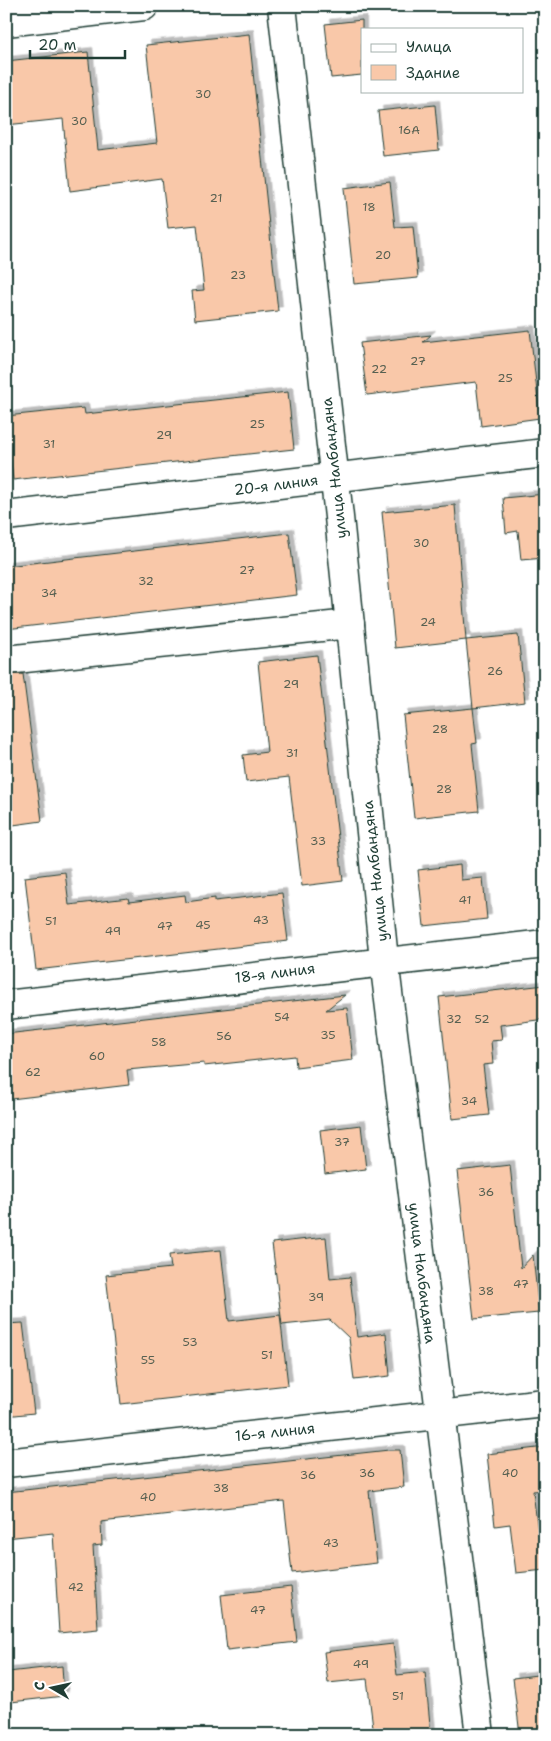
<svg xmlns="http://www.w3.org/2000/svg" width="551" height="1741" viewBox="0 0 551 1741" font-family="'Shantell Sans',sans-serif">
	<defs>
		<filter id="shadow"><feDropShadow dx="4.5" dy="-4.5" stdDeviation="0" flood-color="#0004"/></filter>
	</defs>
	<rect width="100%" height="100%" fill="#fff"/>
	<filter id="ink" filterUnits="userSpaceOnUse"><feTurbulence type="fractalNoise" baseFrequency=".02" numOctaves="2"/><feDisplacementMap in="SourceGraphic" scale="10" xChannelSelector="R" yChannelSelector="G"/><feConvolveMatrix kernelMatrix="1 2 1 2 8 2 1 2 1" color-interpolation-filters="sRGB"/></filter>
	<g filter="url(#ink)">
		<g fill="#f9c8a9" stroke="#1f3d34" filter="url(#shadow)">
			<path d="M 362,20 L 362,75 L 331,78 L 325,24 Z"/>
			<path d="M 249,34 L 278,311 L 195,320 L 192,291 L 204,290 L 197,225 L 168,228 L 162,179 L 70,191 L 63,119 L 6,125 L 6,61 L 88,52 L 98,150 L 157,143 L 146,45 Z"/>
			<path d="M 435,105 L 439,150 L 383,156 L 378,111 Z"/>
			<path d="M 390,182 L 395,227 L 413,226 L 418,278 L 354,284 L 344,188 Z"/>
			<path d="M 530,330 L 540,418 L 481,426 L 476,382 L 367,395 L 360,343 L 431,335 L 423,342 Z"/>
			<path d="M 288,392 L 294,449 L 13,480 L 6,416 L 84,408 L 85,414 Z"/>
			<path d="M 545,494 L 545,558 L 521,560 L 518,531 L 506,533 L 503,498 Z"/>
			<path d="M 455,505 L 466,640 L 395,648 L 382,512 Z"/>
			<path d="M 289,533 L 297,595 L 6,629 L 6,566 Z"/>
			<path d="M 518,635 L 525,702 L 473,708 L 466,640 Z"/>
			<path d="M 317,655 L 343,881 L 302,886 L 289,777 L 246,782 L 243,755 L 267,752 L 258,662 Z"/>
			<path d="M 23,674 L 42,821 L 6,826 L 6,675 Z"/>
			<path d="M 473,708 L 477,743 L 472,744 L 479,811 L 414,818 L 403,715 Z"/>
			<path d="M 460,865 L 461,880 L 483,878 L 487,919 L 424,926 L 418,870 Z"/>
			<path d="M 65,872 L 69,905 L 128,898 L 129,902 L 185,895 L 186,902 L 215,898 L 215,901 L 282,893 L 288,941 L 36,970 L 25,877 Z"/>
			<path d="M 545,985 L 545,1019 L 500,1025 L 502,1040 L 491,1041 L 493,1064 L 483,1065 L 489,1115 L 452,1119 L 439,997 Z"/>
			<path d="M 345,995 L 326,1010 L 347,1008 L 353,1060 L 296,1067 L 295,1056 L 204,1066 L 204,1063 L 127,1070 L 129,1085 L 11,1099 L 6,1034 Z"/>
			<path d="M 361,1125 L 366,1169 L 325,1174 L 320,1130 Z"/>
			<path d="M 510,1165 L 521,1268 L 533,1255 L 539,1313 L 474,1319 L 457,1171 Z"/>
			<path d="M 326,1237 L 330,1279 L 350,1277 L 357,1337 L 386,1333 L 390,1376 L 354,1380 L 349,1338 L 330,1320 L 282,1325 L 272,1243 Z"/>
			<path d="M 221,1250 L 229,1321 L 280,1315 L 288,1385 L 121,1404 L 106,1275 L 171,1268 L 169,1255 Z"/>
			<path d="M 23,1323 L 34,1413 L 6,1416 L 6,1324 Z"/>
			<path d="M 545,1447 L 545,1490 L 533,1491 L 539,1540 L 545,1540 L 545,1570 L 516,1573 L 510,1524 L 495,1526 L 487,1454 Z"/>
			<path d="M 389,1450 L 400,1450 L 404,1487 L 369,1491 L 377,1563 L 292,1573 L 284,1501 L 101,1522 L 102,1545 L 93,1546 L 98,1629 L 59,1633 L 53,1533 L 6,1538 L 6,1492 Z"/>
			<path d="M 291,1587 L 297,1642 L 227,1650 L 221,1595 Z"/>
			<path d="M 393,1644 L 397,1675 L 425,1672 L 431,1735 L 374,1735 L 367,1679 L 328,1683 L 324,1652 Z"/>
			<path d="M 62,1666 L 64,1696 L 11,1702 L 8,1672 Z"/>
			<path d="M 545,1674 L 545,1735 L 520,1735 L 513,1678 Z"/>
		</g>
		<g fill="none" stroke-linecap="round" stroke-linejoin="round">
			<g stroke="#1f3d34" stroke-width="31">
				<g id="minor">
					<path d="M 282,6 L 339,517 L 384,960 L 480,1735"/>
					<path d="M 6,22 L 144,6"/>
					<path d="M 6,516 L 545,453"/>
					<path d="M 6,660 L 350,624"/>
					<path d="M 6,1005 L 545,944"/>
					<path d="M 6,1463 L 545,1403"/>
				</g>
			</g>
			<use href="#minor" stroke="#fff" stroke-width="28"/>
		</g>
	</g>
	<g text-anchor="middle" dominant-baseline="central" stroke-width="4" stroke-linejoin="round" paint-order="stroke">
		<g font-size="12" fill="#566051">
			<text x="203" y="94">30</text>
			<text x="79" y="121">30</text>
			<text x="409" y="130">16А</text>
			<text x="216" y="198">21</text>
			<text x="369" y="207">18</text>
			<text x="383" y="255">20</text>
			<text x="238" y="275">23</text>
			<text x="418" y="361">27</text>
			<text x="379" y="369">22</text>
			<text x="505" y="378">25</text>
			<text x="257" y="424">25</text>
			<text x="164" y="435">29</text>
			<text x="49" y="444">31</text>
			<text x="421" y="543">30</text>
			<text x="247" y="570">27</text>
			<text x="146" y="581">32</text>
			<text x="49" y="593">34</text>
			<text x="428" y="622">24</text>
			<text x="495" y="671">26</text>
			<text x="291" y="684">29</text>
			<text x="440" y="729">28</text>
			<text x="292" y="753">31</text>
			<text x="444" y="789">28</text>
			<text x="318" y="841">33</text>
			<text x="465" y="900">41</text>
			<text x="261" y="920">43</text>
			<text x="51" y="921">51</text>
			<text x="203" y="925">45</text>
			<text x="165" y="926">47</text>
			<text x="113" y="931">49</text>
			<text x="282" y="1017">54</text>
			<text x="454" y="1019">32</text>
			<text x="482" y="1019">52</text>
			<text x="328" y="1035">35</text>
			<text x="224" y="1036">56</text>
			<text x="159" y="1042">58</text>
			<text x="97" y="1056">60</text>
			<text x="33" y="1072">62</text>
			<text x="469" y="1101">34</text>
			<text x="342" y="1142">37</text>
			<text x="486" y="1192">36</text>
			<text x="521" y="1284">47</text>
			<text x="486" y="1291">38</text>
			<text x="316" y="1297">39</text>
			<text x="190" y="1342">53</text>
			<text x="267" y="1355">51</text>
			<text x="148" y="1360">55</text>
			<text x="367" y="1473">36</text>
			<text x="510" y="1473">40</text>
			<text x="308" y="1475">36</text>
			<text x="221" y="1488">38</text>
			<text x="148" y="1497">40</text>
			<text x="331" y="1543">43</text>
			<text x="76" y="1587">42</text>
			<text x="258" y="1610">47</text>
			<text x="361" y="1664">49</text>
			<text x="398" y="1696">51</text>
		</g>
		<g font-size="15" fill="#1f3d34" stroke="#fff">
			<text transform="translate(334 468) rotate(-96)">улица Налбандяна</text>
			<text transform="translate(276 485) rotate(-7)">20-я линия</text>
			<text transform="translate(375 871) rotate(-96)">улица Налбандяна</text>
			<text transform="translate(275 973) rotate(-7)">18-я линия</text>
			<text transform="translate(422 1273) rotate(83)">улица Налбандяна</text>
			<text transform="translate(275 1432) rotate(-6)">16-я линия</text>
		</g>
	</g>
	<rect width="551" height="1741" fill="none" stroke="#fff" stroke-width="25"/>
	<rect x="12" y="12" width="526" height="1716" fill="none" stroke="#1f3d34" stroke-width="2" filter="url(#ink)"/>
	<rect x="361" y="28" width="162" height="65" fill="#ffffff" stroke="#a5b1ae"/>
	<rect x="371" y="44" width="25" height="8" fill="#ffffff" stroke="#a5b1ae"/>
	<text x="406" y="52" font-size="15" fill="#1f3d34">Улица</text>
	<rect x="371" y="65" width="25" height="15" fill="#f9c8a9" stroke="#a5b1ae"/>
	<text x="406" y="78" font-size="15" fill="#1f3d34">Здание</text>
	<g transform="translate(52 1688) rotate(279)" stroke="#ffffff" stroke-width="4" paint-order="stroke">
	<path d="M0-4L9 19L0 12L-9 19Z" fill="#1f3d34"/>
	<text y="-8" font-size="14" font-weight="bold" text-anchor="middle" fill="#1f3d34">С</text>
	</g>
	<path d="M30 50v8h95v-8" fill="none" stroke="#1f3d34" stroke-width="2.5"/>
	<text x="38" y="50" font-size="15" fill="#1f3d34" stroke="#ffffff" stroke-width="4" paint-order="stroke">20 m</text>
</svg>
